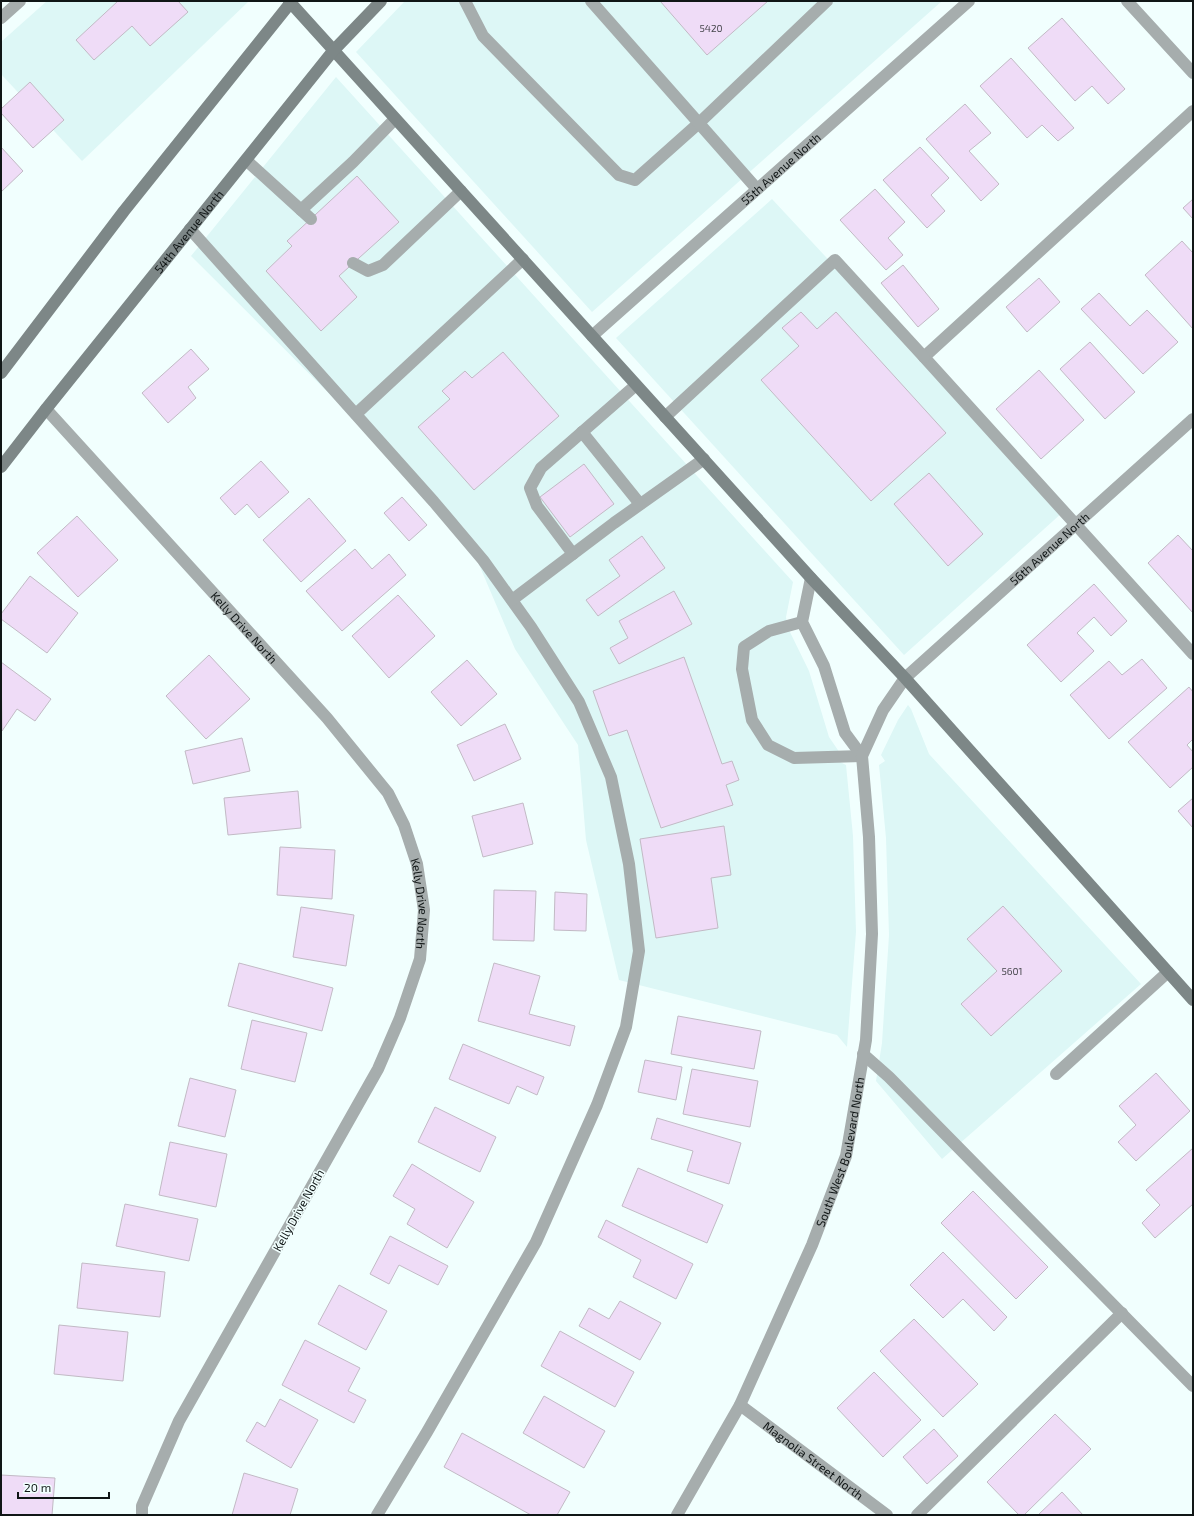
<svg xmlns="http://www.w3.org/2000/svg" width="1194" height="1516" viewBox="0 0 1194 1516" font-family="'Exo 2',sans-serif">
	<rect width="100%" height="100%" fill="#f1fffe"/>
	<g fill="#ddf7f6">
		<path d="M 47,1 L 249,1 L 82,161 L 1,74 L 1,42 Z"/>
		<path d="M 405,1 L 942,1 L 592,312 L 356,52 Z"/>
		<path d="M 336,77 L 793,582 L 786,617 L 788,628 L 809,671 L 829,737 L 842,756 L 840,762 L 846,765 L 853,836 L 856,932 L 847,1047 L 837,1035 L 619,980 L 586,840 L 578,745 L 515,649 L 463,527 L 191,256 Z"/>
		<path d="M 772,199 L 1063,512 L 904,655 L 616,338 Z"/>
		<path d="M 908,705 L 911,709 L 929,754 L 1141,984 L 942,1159 L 876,1081 L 882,1043 L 889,935 L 886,838 L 879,765 L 885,761 L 881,755 L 898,720 Z"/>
	</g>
	<g fill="#efdcf7" stroke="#c2bac5">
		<path d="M 118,1 L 178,1 L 188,12 L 150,46 L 132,26 L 94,60 L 76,40 Z"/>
		<path d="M 660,1 L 768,1 L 707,55 Z"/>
		<path d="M 1062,18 L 1125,89 L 1108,104 L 1092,86 L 1075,101 L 1028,48 Z"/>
		<path d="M 1011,58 L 1074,128 L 1058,141 L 1042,125 L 1027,138 L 980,86 Z"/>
		<path d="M 30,82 L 64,120 L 33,148 L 1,113 L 1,109 Z"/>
		<path d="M 965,104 L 991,133 L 969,151 L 999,184 L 981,201 L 926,139 Z"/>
		<path d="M 1,147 L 23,171 L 1,192 Z"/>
		<path d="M 920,147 L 949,178 L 931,195 L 945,211 L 927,228 L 883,180 Z"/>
		<path d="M 357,176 L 399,222 L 339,276 L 357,297 L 321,331 L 266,271 L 292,246 L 287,241 Z"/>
		<path d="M 875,189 L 905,222 L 888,238 L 903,255 L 886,270 L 840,220 Z"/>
		<path d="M 1193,199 L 1193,219 L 1183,208 Z"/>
		<path d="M 1182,241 L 1193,253 L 1193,329 L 1145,275 Z"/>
		<path d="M 903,265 L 939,309 L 918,327 L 881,283 Z"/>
		<path d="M 1039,278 L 1060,302 L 1027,332 L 1006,307 Z"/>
		<path d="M 1099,293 L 1130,326 L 1147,310 L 1178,342 L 1143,374 L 1081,309 Z"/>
		<path d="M 801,312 L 817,329 L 836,312 L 946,433 L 871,501 L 761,380 L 799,346 L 782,328 Z"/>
		<path d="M 1090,342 L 1135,392 L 1105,419 L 1060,369 Z"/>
		<path d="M 191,349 L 209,369 L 188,387 L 196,398 L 168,423 L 142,393 Z"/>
		<path d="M 503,352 L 559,416 L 474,490 L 418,427 L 450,399 L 442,391 L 465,371 L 472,378 Z"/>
		<path d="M 1039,370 L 1084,420 L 1041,459 L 996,409 Z"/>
		<path d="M 261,461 L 289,492 L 259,518 L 247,504 L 235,515 L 220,498 Z"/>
		<path d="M 584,464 L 614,504 L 570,537 L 540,497 Z"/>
		<path d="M 929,473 L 983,534 L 948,566 L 894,504 Z"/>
		<path d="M 402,497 L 427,525 L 409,541 L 384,513 Z"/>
		<path d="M 309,498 L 346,541 L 301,582 L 263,540 Z"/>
		<path d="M 77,516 L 118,560 L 78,597 L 37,553 Z"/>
		<path d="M 1178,535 L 1193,551 L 1193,613 L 1148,563 Z"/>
		<path d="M 642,536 L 665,568 L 598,616 L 586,600 L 620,576 L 609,560 Z"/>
		<path d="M 355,549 L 372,569 L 389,554 L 406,575 L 342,631 L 306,591 Z"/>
		<path d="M 30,576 L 78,613 L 47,653 L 1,619 L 1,614 Z"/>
		<path d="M 1094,584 L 1127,621 L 1111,636 L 1094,617 L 1077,633 L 1094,651 L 1061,682 L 1027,645 Z"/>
		<path d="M 674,591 L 692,624 L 619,664 L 610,648 L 628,638 L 619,621 Z"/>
		<path d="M 398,595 L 435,636 L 389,678 L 352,636 Z"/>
		<path d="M 209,655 L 250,699 L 206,739 L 166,696 Z"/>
		<path d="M 684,657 L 722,764 L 732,761 L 739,780 L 726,785 L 733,805 L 661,828 L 627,730 L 609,736 L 593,691 Z"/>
		<path d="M 1142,659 L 1167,688 L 1109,739 L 1070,695 L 1109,661 L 1122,675 Z"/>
		<path d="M 467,660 L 497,694 L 461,726 L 431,692 Z"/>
		<path d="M 1,662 L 51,699 L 35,721 L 17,709 L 2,731 Z"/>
		<path d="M 1189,687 L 1193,692 L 1193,739 L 1187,745 L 1193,752 L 1193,767 L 1170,788 L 1128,742 Z"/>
		<path d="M 505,724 L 521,759 L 474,781 L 457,745 Z"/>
		<path d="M 242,738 L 250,771 L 193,784 L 185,751 Z"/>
		<path d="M 298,791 L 301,828 L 228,835 L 224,798 Z"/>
		<path d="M 1193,798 L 1193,828 L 1178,811 Z"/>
		<path d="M 523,803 L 533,844 L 483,857 L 472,816 Z"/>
		<path d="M 724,826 L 731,875 L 711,878 L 718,928 L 656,938 L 640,839 Z"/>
		<path d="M 280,847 L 335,850 L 332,899 L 277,895 Z"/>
		<path d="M 494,890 L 536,891 L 534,941 L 493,940 Z"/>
		<path d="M 555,892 L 587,894 L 586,931 L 554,930 Z"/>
		<path d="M 1003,906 L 1062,971 L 991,1036 L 961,1004 L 997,971 L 967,939 Z"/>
		<path d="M 301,907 L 354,915 L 346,966 L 293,957 Z"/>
		<path d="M 239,963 L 333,988 L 322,1031 L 228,1006 Z"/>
		<path d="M 494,963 L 540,976 L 529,1014 L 575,1026 L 570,1046 L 478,1021 Z"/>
		<path d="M 678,1016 L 761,1031 L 754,1069 L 671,1054 Z"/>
		<path d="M 252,1020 L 307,1033 L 295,1082 L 241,1069 Z"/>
		<path d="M 463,1044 L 544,1077 L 537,1095 L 517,1086 L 509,1104 L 449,1079 Z"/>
		<path d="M 645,1060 L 682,1067 L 676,1100 L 638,1092 Z"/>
		<path d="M 692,1069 L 758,1081 L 750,1127 L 683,1114 Z"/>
		<path d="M 1156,1073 L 1190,1111 L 1136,1161 L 1118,1142 L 1136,1125 L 1119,1106 Z"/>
		<path d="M 190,1078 L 236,1090 L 225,1137 L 178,1126 Z"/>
		<path d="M 435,1107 L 496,1137 L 480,1172 L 418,1142 Z"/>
		<path d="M 657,1118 L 741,1143 L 729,1184 L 687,1171 L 693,1151 L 651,1139 Z"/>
		<path d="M 170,1142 L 227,1154 L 216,1207 L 159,1195 Z"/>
		<path d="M 1193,1148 L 1193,1204 L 1155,1238 L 1142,1223 L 1160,1205 L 1146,1190 Z"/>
		<path d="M 412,1164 L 474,1202 L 447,1248 L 407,1224 L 415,1209 L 393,1196 Z"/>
		<path d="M 638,1168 L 723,1205 L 707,1243 L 622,1206 Z"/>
		<path d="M 973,1191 L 1048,1267 L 1016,1299 L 941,1223 Z"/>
		<path d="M 125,1204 L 198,1219 L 189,1261 L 116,1246 Z"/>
		<path d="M 606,1220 L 693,1264 L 676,1299 L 633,1277 L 641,1260 L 598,1237 Z"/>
		<path d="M 390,1236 L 448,1266 L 438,1285 L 399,1265 L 389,1284 L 370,1274 Z"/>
		<path d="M 943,1252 L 1007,1317 L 994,1331 L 963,1299 L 943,1318 L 910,1285 Z"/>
		<path d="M 82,1263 L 165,1272 L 160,1317 L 77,1308 Z"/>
		<path d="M 339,1285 L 387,1311 L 366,1350 L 318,1324 Z"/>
		<path d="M 620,1301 L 661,1323 L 640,1360 L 579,1326 L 589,1308 L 609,1319 Z"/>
		<path d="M 914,1319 L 978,1384 L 943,1417 L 880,1351 Z"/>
		<path d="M 59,1325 L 128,1332 L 123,1381 L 54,1374 Z"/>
		<path d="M 560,1331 L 634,1372 L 615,1407 L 541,1366 Z"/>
		<path d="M 305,1340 L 360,1368 L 348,1391 L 366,1400 L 354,1423 L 282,1385 Z"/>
		<path d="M 874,1372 L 921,1420 L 883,1457 L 837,1408 Z"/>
		<path d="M 544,1396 L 605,1431 L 584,1468 L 523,1433 Z"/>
		<path d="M 280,1399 L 318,1420 L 291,1468 L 246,1441 L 257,1422 L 265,1427 Z"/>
		<path d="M 1055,1414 L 1091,1449 L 1024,1515 L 1019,1515 L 987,1482 Z"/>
		<path d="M 934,1429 L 958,1456 L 927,1484 L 903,1457 Z"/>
		<path d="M 462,1433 L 570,1492 L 557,1515 L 531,1515 L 444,1467 Z"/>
		<path d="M 244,1473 L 298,1489 L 290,1515 L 232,1515 Z"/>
		<path d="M 1,1475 L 55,1478 L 52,1515 L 1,1515 Z"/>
		<path d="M 1062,1492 L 1083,1515 L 1038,1515 Z"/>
	</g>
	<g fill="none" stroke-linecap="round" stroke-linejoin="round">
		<g stroke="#a6adad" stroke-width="12">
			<path d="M 465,1 L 483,36 L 619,175 L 635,180 L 699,123 L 827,1"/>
			<path d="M 591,1 L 757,189"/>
			<path d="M 1193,111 L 924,357 L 1193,654"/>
			<path d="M 246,160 L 311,219"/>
			<path d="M 301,210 L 353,162 L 395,119"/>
			<path d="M 190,229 L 434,502 L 483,560 L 531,627 L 579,702 L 611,777 L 629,864 L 639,951 L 626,1027 L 597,1105 L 536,1242 L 427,1432 L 377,1515"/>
			<path d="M 353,263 L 368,271 L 383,265 L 461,191"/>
			<path d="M 356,414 L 523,259"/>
			<path d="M 665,417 L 835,260 L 924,357"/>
			<path d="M 582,432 L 640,504"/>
			<path d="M 573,554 L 537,506 L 530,488 L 541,468 L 636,385"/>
			<path d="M 512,600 L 614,523 L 704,459"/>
			<path d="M 802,622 L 769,631 L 744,647 L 742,669 L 752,720 L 768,745 L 794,758 L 862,756"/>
			<path d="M 863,1054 L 889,1077 L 1193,1386"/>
			<path d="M 1056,1074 L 1168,972"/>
			<path d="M 917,1515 L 1122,1313"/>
		</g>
		<g stroke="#a6adad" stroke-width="12">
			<path d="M 1127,1 L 1193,73"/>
			<path d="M 1,18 L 20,1"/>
			<path id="s1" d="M 592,336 L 969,1"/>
			<path id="s2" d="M 46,409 L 327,718 L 388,793 L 404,825 L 417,864 L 424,910 L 420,959 L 400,1018 L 378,1069 L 179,1421 L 142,1506 L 142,1515"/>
			<path d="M 811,578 L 802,622 L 824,666 L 845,733 L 862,756"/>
			<path id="s3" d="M 740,1405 L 887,1515"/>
			<path id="s4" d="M 677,1515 L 740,1405 L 812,1245 L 846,1156 L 866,1040 L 872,934 L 869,837 L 862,756 L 883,710 L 905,678 L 1193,419"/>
		</g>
		<g stroke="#7d8787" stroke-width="12">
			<path d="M 289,1 L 811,578 L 905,678 L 1193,1000"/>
			<path d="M 1,373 L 124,211 L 292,1"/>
			<path id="s5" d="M 1,467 L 46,409 L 333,51 L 381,1"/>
		</g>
	</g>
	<g text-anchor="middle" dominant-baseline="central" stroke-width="3" stroke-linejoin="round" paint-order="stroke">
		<g font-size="10" fill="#48484e">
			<text x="711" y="28">5420</text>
			<text x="1012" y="971">5601</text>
		</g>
		<g font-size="12" fill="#101616" stroke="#f1fffe">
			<text stroke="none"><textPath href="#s1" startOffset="252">55th Avenue North</textPath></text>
			<text stroke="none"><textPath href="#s5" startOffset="301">54th Avenue North</textPath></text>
			<text stroke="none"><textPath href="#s4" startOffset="1083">56th Avenue North</textPath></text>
			<text stroke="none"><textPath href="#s2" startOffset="295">Kelly Drive North</textPath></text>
			<text stroke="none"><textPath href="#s2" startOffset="631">Kelly Drive North</textPath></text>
			<text stroke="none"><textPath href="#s4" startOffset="400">South West Boulevard North</textPath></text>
			<text transform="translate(298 1210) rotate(-61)">Kelly Drive North</text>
			<text stroke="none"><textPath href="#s3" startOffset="92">Magnolia Street North</textPath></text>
		</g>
	</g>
	<rect width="1194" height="1516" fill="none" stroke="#101616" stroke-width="4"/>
	<path d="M18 1492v6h91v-6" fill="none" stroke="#101616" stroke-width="2"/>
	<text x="24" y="1492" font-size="12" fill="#101616" stroke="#f1fffe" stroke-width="3" paint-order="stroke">20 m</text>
</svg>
